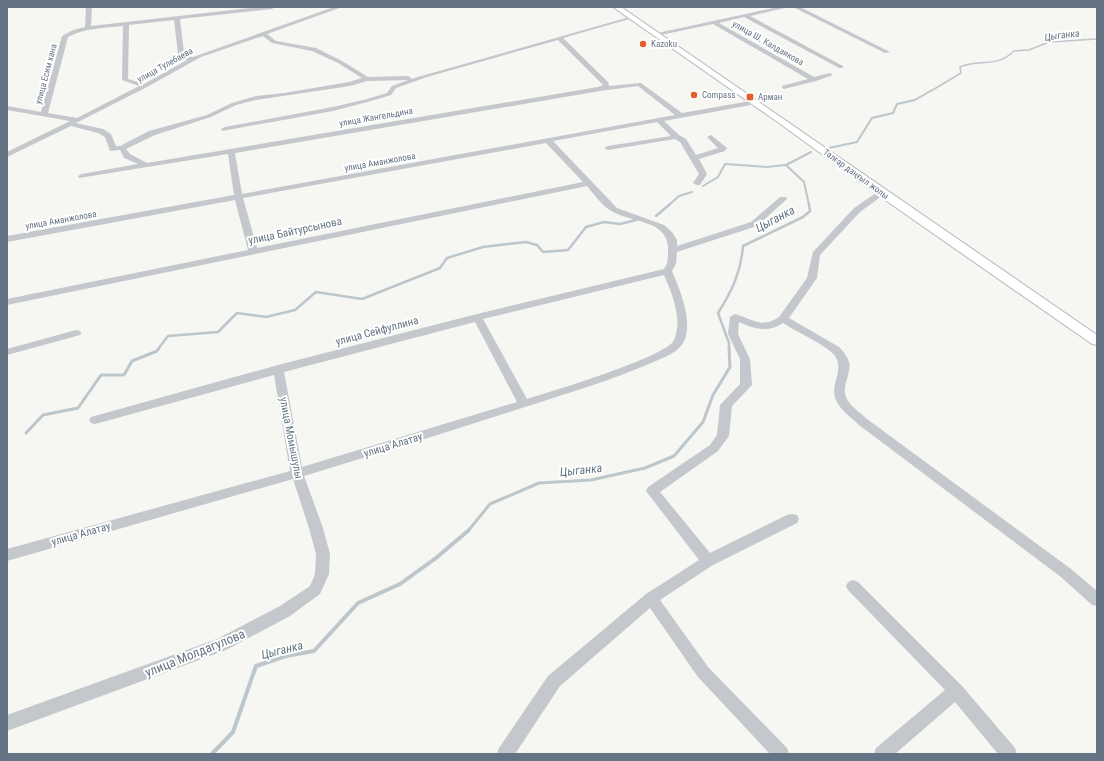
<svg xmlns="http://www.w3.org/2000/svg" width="1104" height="761" viewBox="0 0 1104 761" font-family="'Roboto Condensed',sans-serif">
	<rect width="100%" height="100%" fill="#f6f6f3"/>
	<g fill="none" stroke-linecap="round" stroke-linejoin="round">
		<path stroke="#bcc6cb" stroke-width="1.5" d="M 931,91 L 961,73 L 960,67 C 978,58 996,69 1014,51 L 1029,50 L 1049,42 L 1097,39"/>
		<g stroke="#bcc6cb" stroke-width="2">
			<path d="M 829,148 L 857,142 L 872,118 L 893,113 L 897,104 L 915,100 L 932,90"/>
			<path d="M 703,186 L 718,177 L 725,164 L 766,167 L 786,165"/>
			<path d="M 669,205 L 679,196 L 692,192"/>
			<path d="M 809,205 L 804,182 L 786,165 L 811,152"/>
		</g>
		<g stroke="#bcc6cb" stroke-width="2.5">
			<path d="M 656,216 L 670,204"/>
			<path d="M 158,349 L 168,336 L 218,332 L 237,313 L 266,317 L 295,310 L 316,292 L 362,299 L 440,268 L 447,258 L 483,247 L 526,242 L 537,245 L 543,252 L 568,250 L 586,227 L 604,222 L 620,224 L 636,220"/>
			<path d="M 729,349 L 729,343 L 718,313 C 732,291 741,272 743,246 L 803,217 L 810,211 L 809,204"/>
		</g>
		<g stroke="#bcc6cb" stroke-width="3">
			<path d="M 26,433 L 43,415 L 78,408 L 101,375 L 124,375 L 132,361 L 157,351 L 159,348"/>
			<path d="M 468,531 L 490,504 L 539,483 L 591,480 L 645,468 L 674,456 L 703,422 L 713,395 L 730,367 L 729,348"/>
		</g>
		<path stroke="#bcc6cb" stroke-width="4" d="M 212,754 L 233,732 L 256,666 L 286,656 L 314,651 L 358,603 L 400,584 L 436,558 L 469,530"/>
		<g stroke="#b5b9bd" stroke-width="2">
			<path id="major" d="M 613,7 L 621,7 L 1097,335 L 1097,345 L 1092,344 L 878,195 L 779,123 Z"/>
		</g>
		<g fill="#c4c7cb" fill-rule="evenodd">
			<path d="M 86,7 L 92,7 L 91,26 L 258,7 L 275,7 L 272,9 L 180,19 L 184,53 L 188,56 L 193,57 L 334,7 L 342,7 L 267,34 L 276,41 L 316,48 L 342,61 L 368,77 L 408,76 L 410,77 L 411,79 L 633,16 L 633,18 L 563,38 L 608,82 L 609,86 L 641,83 L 682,113 L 756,100 L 759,102 L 756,104 L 664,121 L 679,135 L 686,139 L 696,155 L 718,148 L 707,137 L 711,135 L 727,148 L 725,151 L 699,159 L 707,174 L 700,185 L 697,185 L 693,183 L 699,174 L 680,142 L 675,139 L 608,150 L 604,148 L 608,146 L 671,136 L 657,122 L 553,141 L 617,208 L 664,225 L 672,232 L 677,240 L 677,246 L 751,222 L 780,197 L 786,197 L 787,199 L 757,226 L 677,252 L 676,264 L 672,271 C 680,290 696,327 681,346 C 673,355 660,359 649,364 C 616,378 581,389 547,400 C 466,426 385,452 304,476 L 323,528 L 330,554 L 329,574 L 320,594 L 290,616 L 226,650 L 7,731 L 7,715 L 217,639 L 280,606 L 310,586 L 315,574 L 316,554 L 309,528 L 293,479 L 7,561 L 7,549 L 290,471 L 274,375 L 95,424 L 91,423 L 89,420 L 91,417 L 278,365 L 473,315 L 664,269 C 668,264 668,258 668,251 C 670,220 633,223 613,212 C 603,207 594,194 587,186 L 7,305 L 7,299 L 248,250 L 235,200 L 7,242 L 7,236 L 234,195 L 228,154 L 79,178 L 78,176 L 82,174 L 138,164 L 124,158 L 120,150 L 110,151 L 105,137 L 98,133 L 71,126 L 7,157 L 7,152 L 70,121 L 7,110 L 7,106 L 41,112 L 62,36 L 73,30 L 85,27 ZM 174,20 L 178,54 L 184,59 L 187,60 L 144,84 L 128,79 L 129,25 ZM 123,26 L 122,80 L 139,86 L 77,118 L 48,113 L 68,37 C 85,28 104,28 123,26 ZM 263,36 L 272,43 L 312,51 L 338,63 L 362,78 L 349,82 L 284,93 L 256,96 L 232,103 L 207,115 L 149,131 L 120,146 L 116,146 L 111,134 L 103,129 L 76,123 L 147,87 L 201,57 ZM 558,40 L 603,85 L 598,87 L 147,163 L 130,154 L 126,149 L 155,135 L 211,117 L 236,105 L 256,100 L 350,86 L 367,81 L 408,80 L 392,86 L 387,93 L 367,99 L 333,107 L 225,127 L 221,129 L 222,131 L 333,111 L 371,101 L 391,95 L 396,88 L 427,77 ZM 638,86 L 675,115 L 242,194 L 235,153 L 600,91 ZM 546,143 L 583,182 L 257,248 L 243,198 ZM 664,275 C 672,294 683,319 674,340 C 667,357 549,392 527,399 L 483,319 ZM 475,322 L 517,402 L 302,467 L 284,372 Z"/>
			<path d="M 778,7 L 789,7 L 750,16 L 843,66 L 843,68 L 839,68 L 744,17 L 719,23 L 814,77 L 830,73 L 833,75 L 816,81 L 784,89 L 782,88 L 782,86 L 808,79 L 713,24 L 656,36 L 653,34 Z"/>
			<path d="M 793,7 L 800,7 L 890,52 L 885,53 Z"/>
			<path d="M 879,191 L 885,191 L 886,193 L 860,212 L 820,255 L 817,278 L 789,318 L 839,347 C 843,351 847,356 849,362 C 852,375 840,386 847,399 C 851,407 861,413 867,419 L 1071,569 L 1097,591 L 1097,606 L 1092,605 L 1061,577 L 859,425 C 851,417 841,411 836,400 C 829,385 845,370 835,356 C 828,346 795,331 783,323 C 769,333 754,329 739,322 L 738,334 L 750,359 L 752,385 L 732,406 L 729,436 L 718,451 L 660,492 L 710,553 L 787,515 L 792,514 L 797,515 L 799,519 L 797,523 L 713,565 L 660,600 L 708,667 L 787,748 L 789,754 L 770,754 L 698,677 L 650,608 L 560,686 L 515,754 L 497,754 L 499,748 L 548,676 L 646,594 L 699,560 L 646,491 L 648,487 L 710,445 L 717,435 L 720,405 L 740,384 L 740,359 L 728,334 L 730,317 L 735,314 C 753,319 761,329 779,317 L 807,278 L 813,252 L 854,208 Z"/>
			<path d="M 76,330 L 80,331 L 81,333 L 80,335 L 7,355 L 7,349 Z"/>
			<path d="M 853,580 L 858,582 L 962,686 L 1015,748 L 1017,754 L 998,754 L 955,702 L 895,754 L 874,754 L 876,748 L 945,690 L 848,590 L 846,586 L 848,582 Z"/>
		</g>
		<use href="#major" fill="#fff" fill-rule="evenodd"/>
	</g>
	<g fill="#e25d28" stroke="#fff" stroke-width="1.5">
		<circle cx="643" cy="44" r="4"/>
		<circle cx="694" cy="95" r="4"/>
		<rect x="746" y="93" width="8" height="8" rx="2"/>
	</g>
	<g text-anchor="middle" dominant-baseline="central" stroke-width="4" stroke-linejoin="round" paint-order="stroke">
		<g font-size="9" fill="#657484" stroke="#fff">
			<text transform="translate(768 43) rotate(30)">улица Ш. Калдаякова</text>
			<text transform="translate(165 65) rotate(-29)">улица Тулебаева</text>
			<text transform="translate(46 74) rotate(-75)">улица Есим хана</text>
			<text transform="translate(376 117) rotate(-10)">улица Жангельдина</text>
			<text transform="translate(380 162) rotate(-10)">улица Аманжолова</text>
			<text transform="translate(856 174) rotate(36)">Талғар даңғыл жолы</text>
			<text transform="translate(61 220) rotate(-10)">улица Аманжолова</text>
		</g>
		<g font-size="9" fill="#657484" stroke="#fff" text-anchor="start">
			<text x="651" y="44">Kazoku</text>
			<text x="702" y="95">Compass</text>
			<text x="758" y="97">Арман</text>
		</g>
		<g font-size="10" font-style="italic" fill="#617680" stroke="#fff">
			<text transform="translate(1062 35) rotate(-7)">Цыганка</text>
		</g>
		<g font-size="11" fill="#657484" stroke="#fff">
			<text transform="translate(295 231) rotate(-12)">улица Байтурсынова</text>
			<text transform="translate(377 331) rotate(-15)">улица Сейфуллина</text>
			<text transform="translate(291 438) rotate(79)">улица Момышулы</text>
			<text transform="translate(393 445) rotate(-17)">улица Алатау</text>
			<text transform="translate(81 534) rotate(-16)">улица Алатау</text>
		</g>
		<g font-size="12" font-style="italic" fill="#617680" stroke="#fff">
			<text transform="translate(775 219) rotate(-28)">Цыганка</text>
			<text transform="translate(581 470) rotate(-6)">Цыганка</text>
			<text transform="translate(282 650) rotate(-14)">Цыганка</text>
		</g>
		<g font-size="13" fill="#657484" stroke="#fff">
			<text transform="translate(195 653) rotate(-22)">улица Молдагулова</text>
		</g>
	</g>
	<rect width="1104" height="761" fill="none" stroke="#657484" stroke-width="16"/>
</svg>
